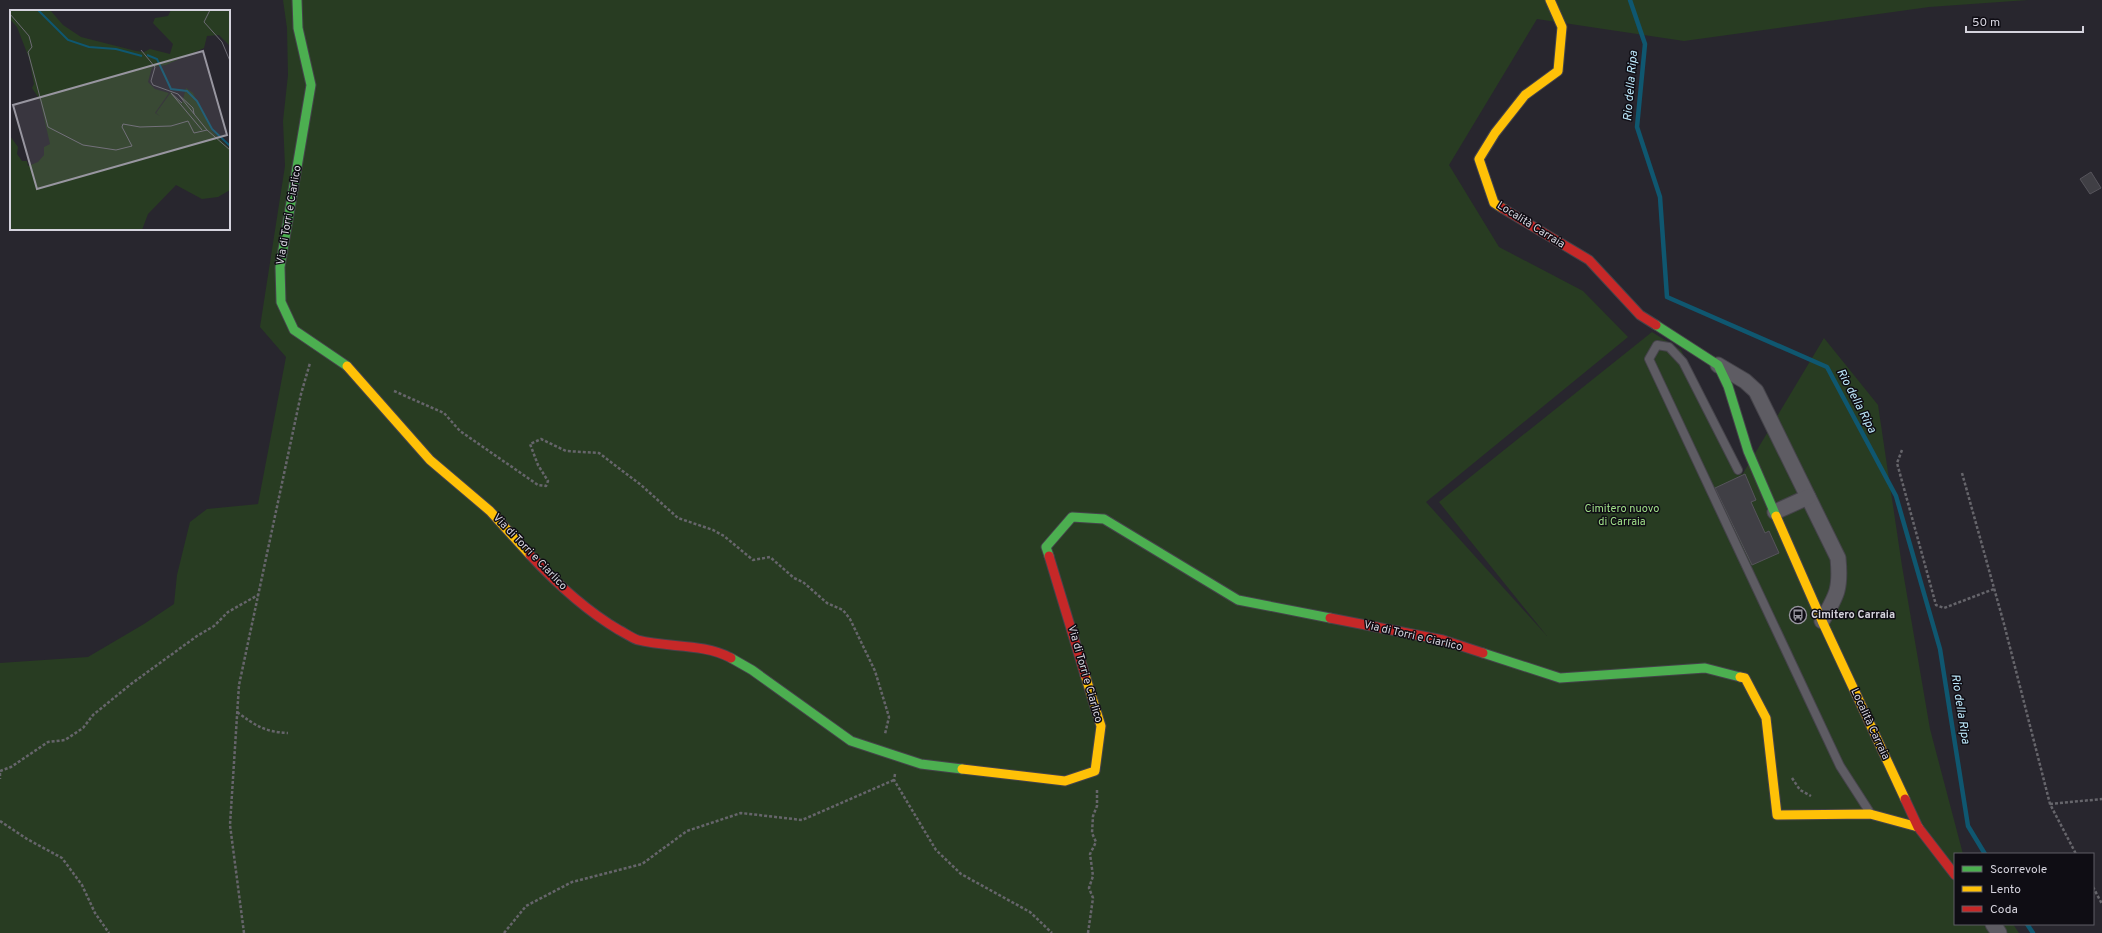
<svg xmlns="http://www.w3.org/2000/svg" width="2102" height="933" viewBox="0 0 2102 933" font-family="Overpass,sans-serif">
	<rect width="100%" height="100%" fill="#28262e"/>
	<path fill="#283c22" d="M 283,0 L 2028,0 L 1929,7 L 1684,41 L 1537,19 L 1449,165 L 1499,247 L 1583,291 L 1628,337 L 1426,502 L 1547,636 L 1439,502 L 1652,332 L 1681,350 L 1742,475 L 1824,338 L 1878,405 L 1902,566 L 1930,729 L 1963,854 L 1955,854 L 1955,924 L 2013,924 L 2019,933 L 0,933 L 0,663 L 88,657 L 144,624 L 174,604 L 177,575 L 190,522 L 207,509 L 258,504 L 286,357 L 260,327 L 285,166 L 283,121 L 288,75 L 287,28 Z"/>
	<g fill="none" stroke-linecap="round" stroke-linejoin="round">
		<g stroke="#0f5770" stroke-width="4.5">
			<path d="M 1630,0 L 1645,44 L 1637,127 L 1660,197 L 1667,297 L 1827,367 L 1896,496 L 1940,649 L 1968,826 L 1985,854"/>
			<path d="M 2027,924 L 2033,933"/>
		</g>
	</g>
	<g fill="#403f45" stroke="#56545b">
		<path d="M 2091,172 L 2101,188 L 2090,194 L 2080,179 Z"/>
		<path d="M 1745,474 L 1756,500 L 1751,502 L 1765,533 L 1769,531 L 1779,553 L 1752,565 L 1715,488 Z"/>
	</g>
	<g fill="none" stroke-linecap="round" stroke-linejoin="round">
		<g stroke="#45434a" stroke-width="10">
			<path id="lane" d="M 1738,470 L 1683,362 L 1669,347 L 1657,345 L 1649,359 L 1840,766 L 1869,811"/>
		</g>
		<g stroke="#45434a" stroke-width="17">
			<g id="street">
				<path d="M 1718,365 L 1745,381 L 1756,391 L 1838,558 C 1841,589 1837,595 1822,621"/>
				<path d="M 1775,512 L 1808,497"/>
				<path d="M 1993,924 L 1999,933"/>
			</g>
		</g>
		<g stroke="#45434a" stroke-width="11">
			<g id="fast">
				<path d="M 297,0 L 298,28 L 311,85 L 280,267 L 281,302 L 294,330 L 347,366"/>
				<path d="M 1656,325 L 1718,365 L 1728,386 L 1748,451 L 1776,516"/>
				<path d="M 1049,556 L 1046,547 L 1072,517 L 1104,519 L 1238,600 L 1330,618"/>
				<path d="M 1483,653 L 1560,678 L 1705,668 L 1740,677"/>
				<path d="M 731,658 L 752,670 L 851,741 L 921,764 L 962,769"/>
			</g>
		</g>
		<g stroke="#45434a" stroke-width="11">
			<g id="slow">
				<path d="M 1502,208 L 1494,203 L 1479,159 L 1495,133 L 1525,95 L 1558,71 L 1562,27 L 1550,0"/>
				<path d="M 347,366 L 430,460 L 490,511 L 530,555"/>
				<path d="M 1776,516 L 1822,621 L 1905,799"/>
				<path d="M 1740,677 L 1745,678 L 1766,718 L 1777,815 L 1870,814 L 1918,827"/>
				<path d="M 962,769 L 1065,781 L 1095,771 L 1101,726 L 1085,675"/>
			</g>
		</g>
		<g stroke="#45434a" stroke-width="11">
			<g id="jam">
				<path d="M 1502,208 L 1589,260 L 1640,315 L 1656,325"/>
				<path d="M 530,555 C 557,584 585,610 619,630 C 625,633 632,638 638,640 C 668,648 703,643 731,658"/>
				<path d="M 1049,556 L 1085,675"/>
				<path d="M 1330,618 L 1443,640 L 1483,653"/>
				<path d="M 1905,799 L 1918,827 L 1955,875"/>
			</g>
		</g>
		<g stroke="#66656b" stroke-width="2.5" stroke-dasharray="3 2" stroke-linecap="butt">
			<path d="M 394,391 L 444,413 L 460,431 L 538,485 L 546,486 L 548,481 L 538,465 L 530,444 L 541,439 L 566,451 L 599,453 L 641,485 L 678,518 L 713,530 L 724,536 L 753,560 L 770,557 L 794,578 L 803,582 L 827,603 L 843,610 L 850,619 L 875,671 L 889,717 L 885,734"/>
			<path d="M 1902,450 L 1897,463 L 1936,605 L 1944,608 L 1994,589"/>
			<path d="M 1962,473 L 2004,624 L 2050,804 L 2076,854"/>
			<path d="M 237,712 C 256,726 265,732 288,733"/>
			<path d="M 0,771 L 11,767 L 48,742 L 65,740 L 83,728 L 93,715 L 131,684 L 197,636 L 214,626 L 228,612 L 258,595"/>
			<path d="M 0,773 L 0,779"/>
			<path d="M 895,774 L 894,780 L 936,850 L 961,874 L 1030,912 L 1052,933"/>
			<path d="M 1792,778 L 1800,790 L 1811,796"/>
			<path d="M 2050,804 L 2102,799"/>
			<path d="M 0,821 L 27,839 L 62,858 L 82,885 L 95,913 L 109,933"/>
			<path d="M 2093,887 L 2102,904"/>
			<path d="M 244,933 L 230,825 L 239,685 L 301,394 L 310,363"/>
			<path d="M 504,933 L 526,906 L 572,882 L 642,864 L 687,831 L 741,813 L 802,820 L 894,780"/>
			<path d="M 1088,933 L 1093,898 L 1089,888 L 1093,876 L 1090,854 L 1096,842 L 1092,833 L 1093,816 L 1097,806 L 1097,790"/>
		</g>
		<use href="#lane" stroke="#5e5c63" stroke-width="8"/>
		<use href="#street" stroke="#5e5c63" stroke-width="15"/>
		<use href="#fast" stroke="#4caf50" stroke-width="9"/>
		<use href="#slow" stroke="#ffc107" stroke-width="9"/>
		<use href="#jam" stroke="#c62828" stroke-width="9"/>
	</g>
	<defs>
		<g id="bus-ring" transform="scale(0.9)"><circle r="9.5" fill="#0f0d14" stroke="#9896a0" stroke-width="1.5"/><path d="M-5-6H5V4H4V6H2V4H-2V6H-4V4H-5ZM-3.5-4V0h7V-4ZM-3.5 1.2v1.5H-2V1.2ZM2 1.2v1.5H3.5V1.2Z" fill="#9896a0"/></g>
	</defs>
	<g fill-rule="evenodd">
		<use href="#bus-ring" x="1798" y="615"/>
	</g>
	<g text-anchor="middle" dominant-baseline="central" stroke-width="3" stroke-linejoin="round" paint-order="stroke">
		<g font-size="11" fill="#d5d3dd" stroke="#0f0d14">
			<text transform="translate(289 215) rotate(-80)">Via di Torri e Ciarlico</text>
			<text transform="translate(1531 225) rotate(32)">Località Carraia</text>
			<text transform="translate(530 552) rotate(46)">Via di Torri e Ciarlico</text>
			<text transform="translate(1413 636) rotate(13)">Via di Torri e Ciarlico</text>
			<text transform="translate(1085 674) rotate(74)">Via di Torri e Ciarlico</text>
			<text transform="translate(1870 724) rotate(65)">Località Carraia</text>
		</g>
		<g font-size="11" fill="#a0df89" stroke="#0f0d14">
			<text x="1622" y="509">Cimitero nuovo<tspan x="1622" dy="13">di Carraia</tspan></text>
		</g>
		<g font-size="11" font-weight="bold" fill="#d5d3dd" stroke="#0f0d14" text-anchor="start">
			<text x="1811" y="615">Cimitero Carraia</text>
		</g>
		<g font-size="12" font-style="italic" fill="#bde9fc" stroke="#0f0d14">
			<text transform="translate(1631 86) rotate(-85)">Rio della Ripa</text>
			<text transform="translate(1856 401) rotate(62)">Rio della Ripa</text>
			<text transform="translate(1960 709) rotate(81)">Rio della Ripa</text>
		</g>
	</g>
	<g transform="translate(10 10)">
		<rect width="220" height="220" fill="#28262e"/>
		<path d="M 0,0 L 40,0 L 53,15 L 71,27 L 126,41 L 134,42 L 140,39 L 160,44 L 163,34 L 143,13 L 145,8 L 158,6 L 161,0 L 220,0 L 220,36 L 209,25 L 197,26 L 194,38 L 156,55 L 142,57 L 138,72 L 145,79 L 159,83 L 145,103 L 150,106 L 146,103 L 161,82 L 172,93 L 176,78 L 183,83 L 202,121 L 220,139 L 220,180 L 208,187 L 192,189 L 166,175 L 138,204 L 132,220 L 0,220 L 0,126 L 8,137 L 7,144 L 12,151 L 17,151 L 18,156 L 28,152 L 34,145 L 34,137 L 40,134 L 30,90 L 22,78 L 24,74 L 19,48 L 7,17 L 0,9 Z" fill="#283c22"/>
		<path fill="none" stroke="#0f5770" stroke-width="2" d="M 28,0 L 58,30 L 79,37 L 106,39 L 132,46M 137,45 L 147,49 L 161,79 L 177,81 L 187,91 L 202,119 L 220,136"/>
		<path fill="none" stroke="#6d6b74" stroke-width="1" d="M 200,0 L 194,12 L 212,32 L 220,51M 0,4 L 19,26 L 22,37 L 18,42 L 38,117 L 73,135 L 106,140 L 122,136 L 112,117 L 113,114 L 130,117 L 161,116 L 178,111 L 184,123 L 197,120M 131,40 L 145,57 L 141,71 L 143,75 L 168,84 L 197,120 L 220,140M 168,84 L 183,98 L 184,104M 172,93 L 161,83 L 192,120"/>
		<path fill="#9896a0" fill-opacity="0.15" stroke="#9896a0" stroke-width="2" d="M 193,41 L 217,125 L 27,179 L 3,95 Z"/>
		<rect width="220" height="220" fill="none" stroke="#d5d3dd" stroke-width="2"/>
	</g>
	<rect x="1954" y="853" width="140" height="72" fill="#0f0d14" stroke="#5e5c64"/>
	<rect x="1962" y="866" width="20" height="6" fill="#4caf50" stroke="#5e5c64"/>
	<text x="1990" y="873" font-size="12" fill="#d5d3dd">Scorrevole</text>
	<rect x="1962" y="886" width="20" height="6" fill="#ffc107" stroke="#5e5c64"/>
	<text x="1990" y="893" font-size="12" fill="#d5d3dd">Lento</text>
	<rect x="1962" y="906" width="20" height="6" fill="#c62828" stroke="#5e5c64"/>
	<text x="1990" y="913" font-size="12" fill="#d5d3dd">Coda</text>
	<path d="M1966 26v6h117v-6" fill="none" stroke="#d5d3dd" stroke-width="2"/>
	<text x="1972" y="26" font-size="12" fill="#d5d3dd" stroke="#0f0d14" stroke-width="3" paint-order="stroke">50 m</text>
</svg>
